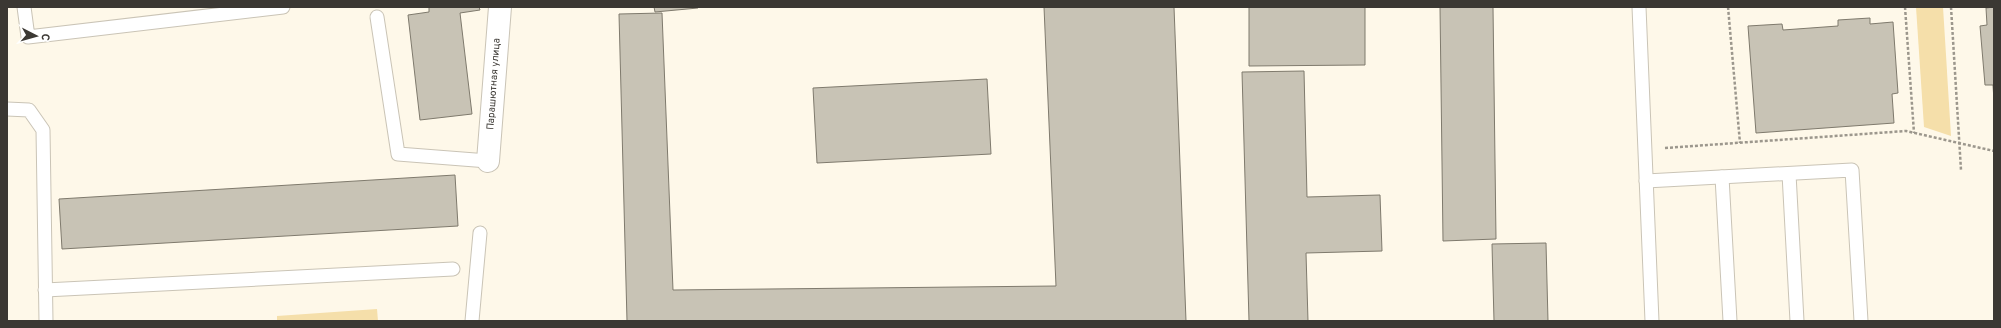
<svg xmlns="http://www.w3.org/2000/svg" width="2001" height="328" viewBox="0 0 2001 328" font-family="Overpass,sans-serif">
	<rect width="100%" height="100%" fill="#fef8e9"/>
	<g fill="#f5dfaa">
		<path d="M 1916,7 L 1943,7 L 1951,136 L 1924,127 Z"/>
		<path d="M 377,309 L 378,321 L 277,321 L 277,316 Z"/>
	</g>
	<g fill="#c8c3b5" stroke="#7f7a6d">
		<path d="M 429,7 L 479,7 L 480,10 L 460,13 L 472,114 L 420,120 L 408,15 L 429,12 Z"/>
		<path d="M 654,7 L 698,7 L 698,8 L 655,12 Z"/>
		<path d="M 1044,7 L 1174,7 L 1186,321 L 627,321 L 619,14 L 662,13 L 673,290 L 1056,286 Z"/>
		<path d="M 1249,7 L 1365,7 L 1365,65 L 1249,66 Z"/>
		<path d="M 1440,7 L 1493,7 L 1496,239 L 1443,241 Z"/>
		<path d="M 1994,7 L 1994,101 L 1993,85 L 1985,85 L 1980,26 L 1987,25 L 1986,8 Z"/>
		<path d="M 1870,18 L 1870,24 L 1893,22 L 1898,93 L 1892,94 L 1894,123 L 1756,133 L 1748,26 L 1782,24 L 1783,30 L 1838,26 L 1838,20 Z"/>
		<path d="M 1304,71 L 1307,197 L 1380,195 L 1382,251 L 1306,253 L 1308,321 L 1249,321 L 1242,72 Z"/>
		<path d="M 987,79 L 991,154 L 817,163 L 813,88 Z"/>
		<path d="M 455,175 L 458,226 L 62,249 L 59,199 Z"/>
		<path d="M 1546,243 L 1548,321 L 1494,321 L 1492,244 Z"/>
	</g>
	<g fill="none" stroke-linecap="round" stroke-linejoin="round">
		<g stroke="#cac4b6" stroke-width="15">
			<g id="service">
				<path d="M 24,7 L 28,37 L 283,7"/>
				<path d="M 1639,7 L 1652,321"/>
				<path d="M 377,17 L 398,154 L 488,161"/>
				<path d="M 7,109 L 29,110 L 43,130 L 46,321"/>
				<path d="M 1789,174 L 1797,321"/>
				<path d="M 1722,177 L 1730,321"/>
				<path d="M 1646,181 L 1852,170 L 1861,321"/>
				<path d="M 45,290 L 453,269"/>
				<path d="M 472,321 L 480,233"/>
			</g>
		</g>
		<g stroke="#cac4b6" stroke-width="24">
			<path id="minor" d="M 488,161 L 500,7"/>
		</g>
		<g stroke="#9c978d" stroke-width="2.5" stroke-dasharray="3 2" stroke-linecap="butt">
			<path d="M 1728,7 L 1740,143"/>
			<path d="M 1905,7 L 1914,133"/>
			<path d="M 1951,7 L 1961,170"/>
			<path d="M 1665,148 L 1906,131 L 1994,151"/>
		</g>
		<use href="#service" stroke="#fff" stroke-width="13"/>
		<use href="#minor" stroke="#fff" stroke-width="22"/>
	</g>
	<g text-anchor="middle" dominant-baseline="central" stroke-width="3.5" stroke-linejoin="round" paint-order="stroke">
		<g font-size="10" fill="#3b3833" stroke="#fff">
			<text transform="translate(494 84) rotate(-86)">Парашютная улица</text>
		</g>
	</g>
	<rect width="2001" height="328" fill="none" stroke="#3b3833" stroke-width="16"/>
	<g transform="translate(36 36) rotate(96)" stroke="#ffffff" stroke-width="3" paint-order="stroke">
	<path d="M0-3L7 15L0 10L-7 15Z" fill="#3b3833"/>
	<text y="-6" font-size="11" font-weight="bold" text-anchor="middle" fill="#3b3833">С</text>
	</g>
</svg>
